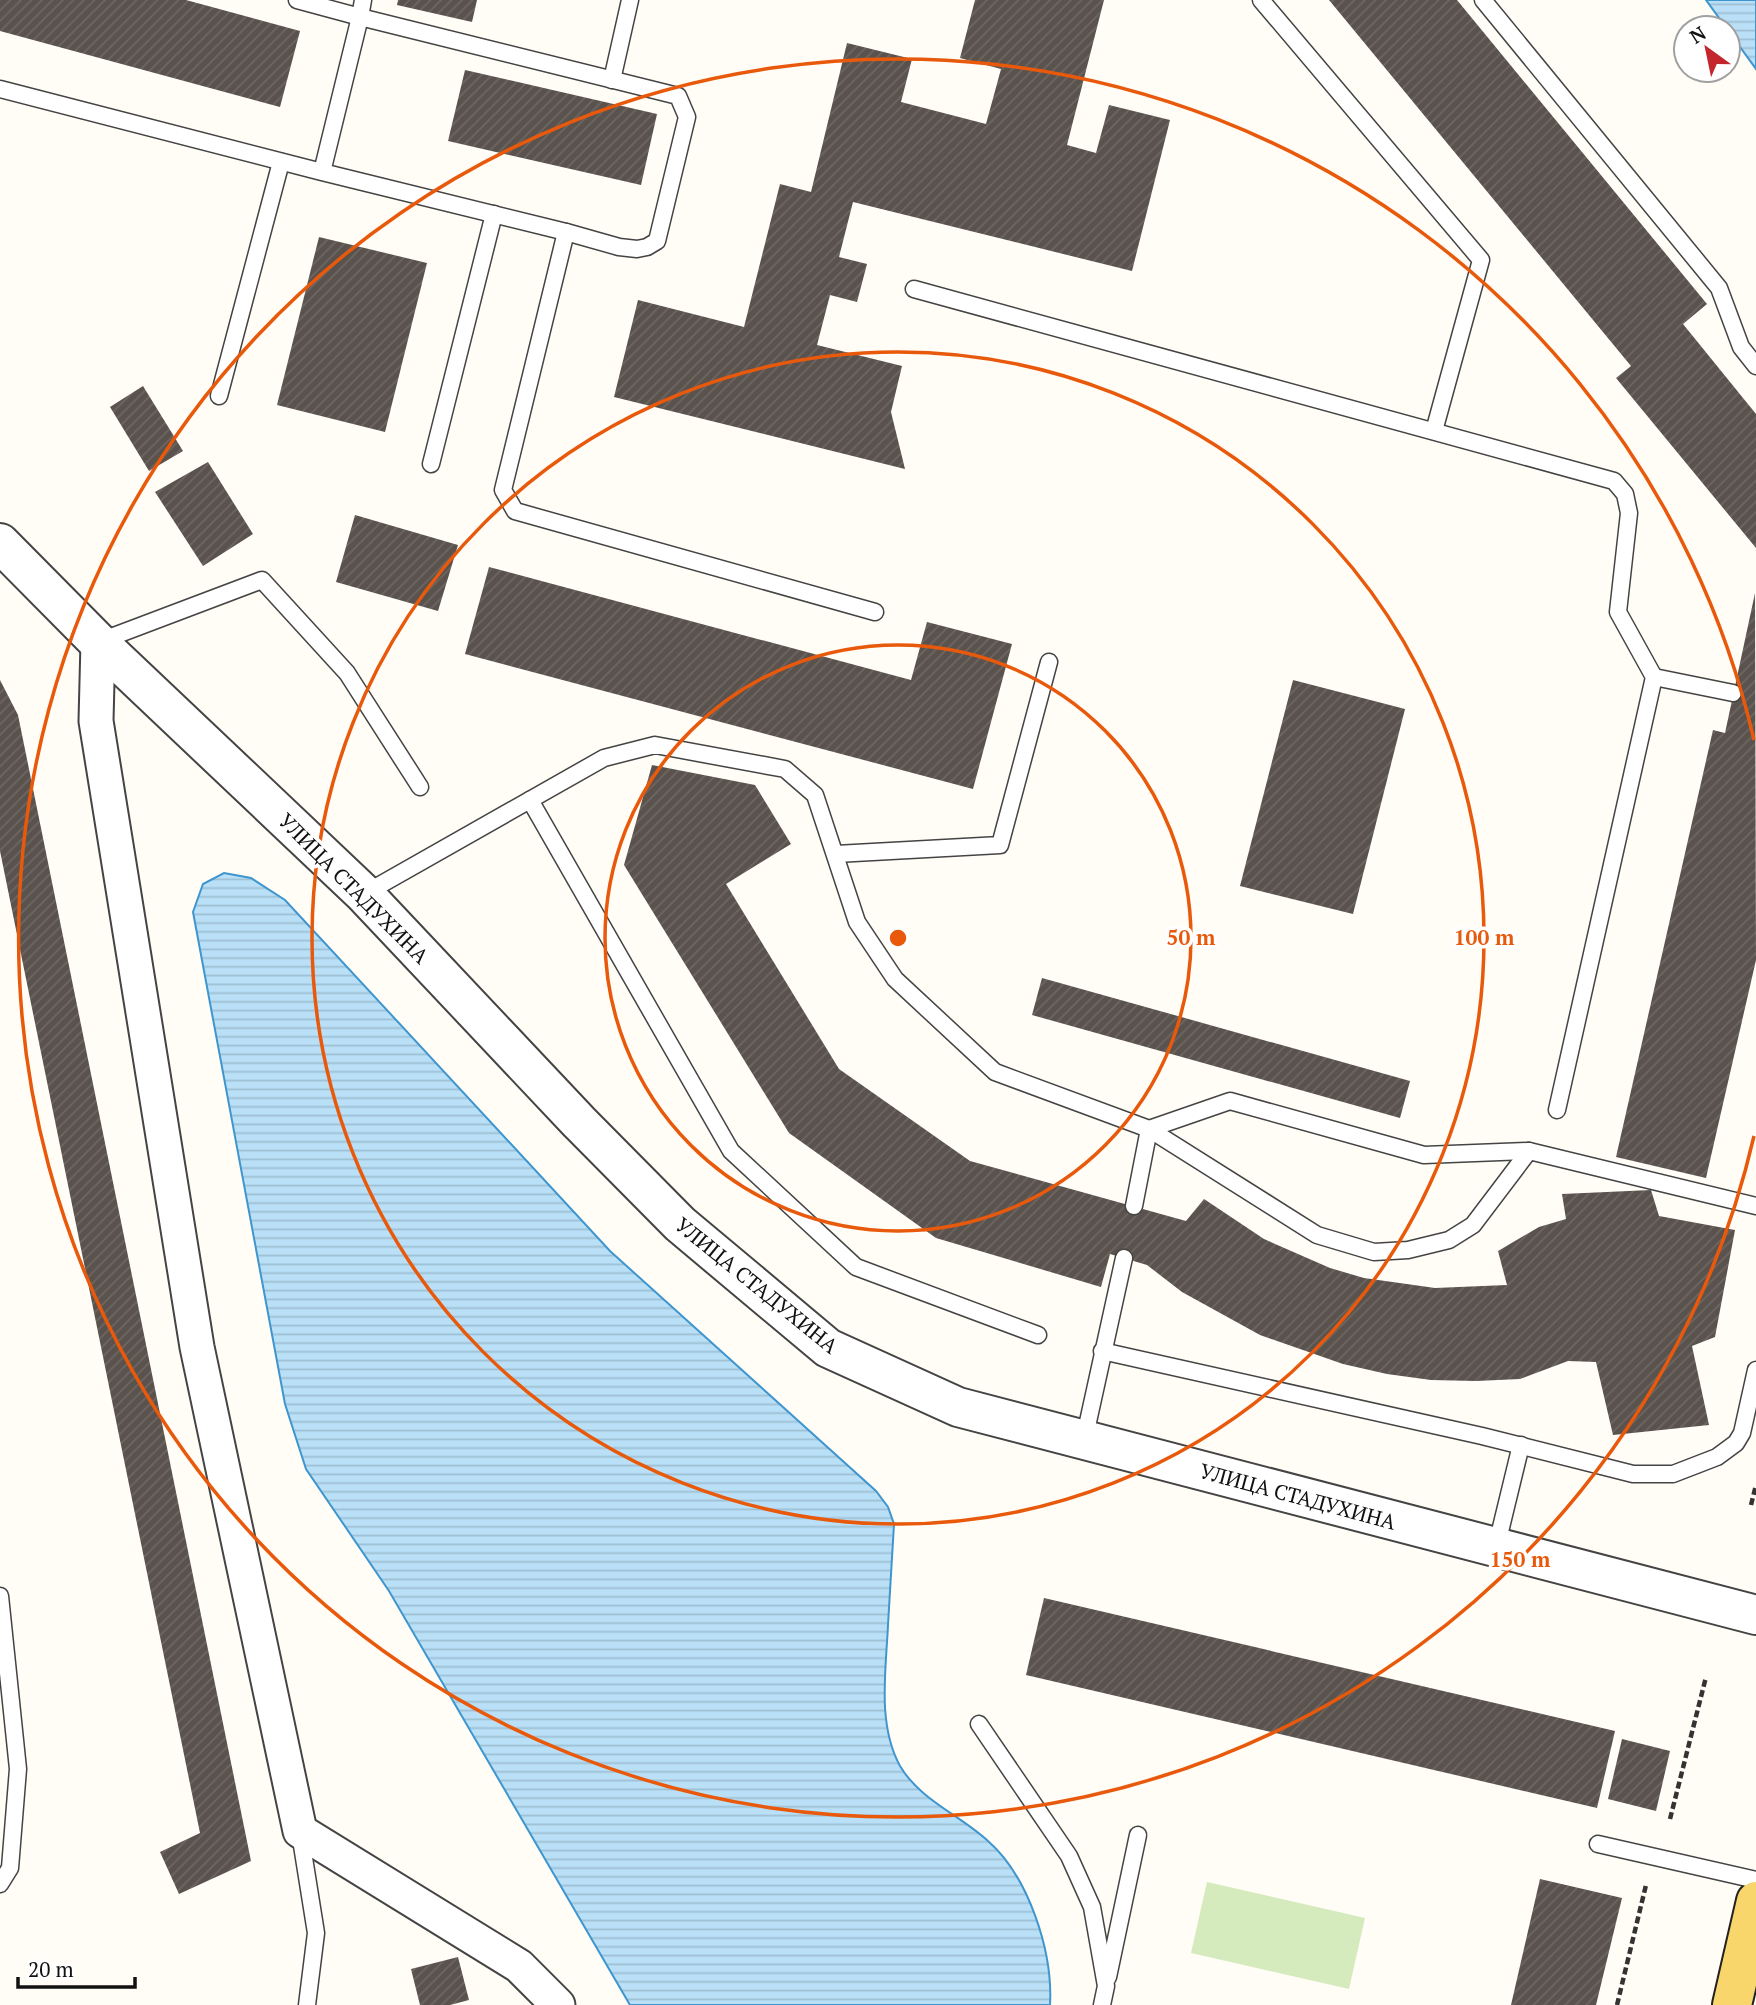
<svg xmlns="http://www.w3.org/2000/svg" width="1756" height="2005" viewBox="0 0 1756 2005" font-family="'PT Serif',serif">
	<defs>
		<pattern id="water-rules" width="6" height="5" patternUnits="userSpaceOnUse" patternTransform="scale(1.75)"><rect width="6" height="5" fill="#b9e0f7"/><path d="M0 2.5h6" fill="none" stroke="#9ebfd3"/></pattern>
		<pattern id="building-hatch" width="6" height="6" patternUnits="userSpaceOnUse" patternTransform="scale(1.75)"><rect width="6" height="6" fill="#5a524d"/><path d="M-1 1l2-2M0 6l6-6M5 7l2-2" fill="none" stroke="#6d6662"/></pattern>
	</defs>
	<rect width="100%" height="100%" fill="#fffdf5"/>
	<path fill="#d5ebbd" d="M 1207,1882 L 1365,1918 L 1349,1989 L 1191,1953 Z"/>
	<g fill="url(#water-rules)" stroke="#3f96cf" stroke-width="2">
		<path d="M 1706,0 L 1756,0 L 1756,69 Z"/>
		<path d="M 224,873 L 251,878 L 285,900 L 610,1251 L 876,1491 L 888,1507 L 894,1524 C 892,1557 890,1591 888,1625 C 886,1670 877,1724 900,1766 C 920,1800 960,1815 988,1841 C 1029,1877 1053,1952 1050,2005 L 630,2005 L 389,1591 L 306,1469 L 285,1404 L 193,912 L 203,884 Z"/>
	</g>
	<g fill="url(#building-hatch)">
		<path d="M 0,0 L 186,0 L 300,31 L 280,107 L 0,31 Z"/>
		<path d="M 398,0 L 477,0 L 472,22 L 397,5 Z"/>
		<path d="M 975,0 L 1104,0 L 1067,145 L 1096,153 L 1109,105 L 1170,120 L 1132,271 L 853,202 L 839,257 L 867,264 L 857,302 L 830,295 L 817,345 L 902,366 L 891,412 L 905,469 L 614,397 L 638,300 L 744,327 L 780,184 L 811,192 L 847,43 L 912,59 L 901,102 L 986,124 L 1001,69 L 960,58 Z"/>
		<path d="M 1329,0 L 1457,0 L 1707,304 L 1683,324 L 1756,414 L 1756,548 L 1616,378 L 1631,366 Z"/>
		<path d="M 465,70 L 657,114 L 641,185 L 448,141 Z"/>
		<path d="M 319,237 L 427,263 L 385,432 L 277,405 Z"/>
		<path d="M 143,386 L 183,451 L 149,471 L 110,407 Z"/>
		<path d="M 208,462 L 253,534 L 203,566 L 155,492 Z"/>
		<path d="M 355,515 L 458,545 L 438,611 L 336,582 Z"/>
		<path d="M 489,567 L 911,680 L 927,622 L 1012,644 L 973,789 L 465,654 Z"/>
		<path d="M 1755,593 L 1756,960 L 1706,1178 L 1616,1157 L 1713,730 L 1725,733 Z"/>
		<path d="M 0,680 L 18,715 L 251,1861 L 179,1894 L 160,1852 L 200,1833 L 0,851 Z"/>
		<path d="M 1293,680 L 1405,709 L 1353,914 L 1240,886 Z"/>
		<path d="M 652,765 L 755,785 L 791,844 L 726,884 L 839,1069 L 970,1161 L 1186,1221 L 1204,1199 L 1264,1239 L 1330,1268 L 1364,1278 L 1435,1288 L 1507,1285 L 1498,1251 L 1539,1227 L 1566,1219 L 1562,1194 L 1651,1190 L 1659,1216 L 1735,1230 L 1715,1337 L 1692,1346 L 1709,1425 L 1613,1435 L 1596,1362 L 1568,1361 L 1520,1379 L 1476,1381 L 1431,1380 L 1387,1374 L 1343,1364 L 1260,1335 L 1182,1292 L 1147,1265 L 1110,1254 L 1101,1287 L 936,1238 L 789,1133 L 624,865 Z"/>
		<path d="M 1042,978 L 1410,1081 L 1400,1118 L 1032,1015 Z"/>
		<path d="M 1044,1598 L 1615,1731 L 1597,1808 L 1026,1675 Z"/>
		<path d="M 1622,1739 L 1670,1751 L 1656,1811 L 1608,1799 Z"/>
		<path d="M 1540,1879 L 1622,1898 L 1596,2005 L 1511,2005 Z"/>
		<path d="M 458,1957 L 469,2000 L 450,2005 L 420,2005 L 411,1969 Z"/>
	</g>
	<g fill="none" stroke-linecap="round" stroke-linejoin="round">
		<g stroke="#444" stroke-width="19">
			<g id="service">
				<path d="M 297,0 L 360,17 L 363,0"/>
				<path d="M 1261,0 L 1481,260 L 1434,431"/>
				<path d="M 1483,0 L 1719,288 L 1741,347 L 1756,366"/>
				<path d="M 612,80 L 630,0"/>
				<path d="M 0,89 L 322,172 L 566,232 L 619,247 L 637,249 L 647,247 L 657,241 L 687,117 L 678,96 L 360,17 L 322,172"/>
				<path d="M 566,232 L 503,490 L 515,511 L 875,612"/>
				<path d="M 914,289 L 1614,481 L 1625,494 L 1629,513 L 1618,612 L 1654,677 L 1557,1110"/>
				<path d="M 219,396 L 281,162"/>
				<path d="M 431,464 L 494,214"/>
				<path d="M 98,642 L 262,580 L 347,673 L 420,787"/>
				<path d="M 1654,677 L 1733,693"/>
				<path d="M 530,800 L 731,1151 L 856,1267 L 1038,1335"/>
				<path d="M 836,854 L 1000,845 L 1049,662"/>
				<path d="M 364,894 L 604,758 L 655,745 L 785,769 L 815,795 L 857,922 L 895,979 L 995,1072 L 1149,1129 L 1230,1101 L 1424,1155 L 1529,1151 L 1756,1206"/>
				<path d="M 1134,1206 L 1149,1129 L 1317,1235 L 1374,1252 L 1408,1250 L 1449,1240 L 1473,1225 L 1529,1151"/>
				<path d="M 1102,1351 L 1482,1436 L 1633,1474 L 1673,1474 L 1717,1457 L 1736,1443 L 1742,1433 L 1756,1370"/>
				<path d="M 1084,1440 L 1124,1258"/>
				<path d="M 1496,1548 L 1521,1445"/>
				<path d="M 0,1596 L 18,1769 L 10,1868 L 0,1884"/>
				<path d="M 979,1724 L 1069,1856 L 1092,1907 L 1106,1986 L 1102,2005"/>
				<path d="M 300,1833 L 316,1933 L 307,2005"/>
				<path d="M 1598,1844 L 1756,1880"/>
				<path d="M 1108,1977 L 1138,1835"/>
			</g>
		</g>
		<g stroke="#444" stroke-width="37">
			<path id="minor" d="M 98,642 L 96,721 L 197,1347 L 300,1831 L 519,1966 L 558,2005"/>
		</g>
		<g stroke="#444" stroke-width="42">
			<path id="tertiary" d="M 0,543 L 98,642 L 364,894 L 579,1122 L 680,1224 L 828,1348 L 958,1407 L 1756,1615"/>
		</g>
		<g stroke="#222" stroke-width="42">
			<path id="primary" d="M 1732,2005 L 1756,1901"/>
		</g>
		<g stroke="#333" stroke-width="4.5" stroke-dasharray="7 3.5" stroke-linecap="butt">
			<path d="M 1751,1505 L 1756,1485"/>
			<path d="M 1670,1819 L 1706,1677"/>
			<path d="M 1617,2005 L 1646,1885"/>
		</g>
		<use href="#service" stroke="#fff" stroke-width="16"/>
		<use href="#minor" stroke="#fff" stroke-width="33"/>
		<use href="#tertiary" stroke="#fff" stroke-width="38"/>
		<use href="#primary" stroke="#f9d66b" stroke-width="38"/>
	</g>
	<g fill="none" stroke="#e8590c" stroke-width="3.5">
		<circle cx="898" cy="938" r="293"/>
		<circle cx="898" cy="938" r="586"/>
		<path d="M1754 1136A879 879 0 1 1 1754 740"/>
	</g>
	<g text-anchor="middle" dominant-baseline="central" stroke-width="7" stroke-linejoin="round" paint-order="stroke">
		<g font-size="21" fill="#111" stroke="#fff">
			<text transform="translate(354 888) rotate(45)">УЛИЦА СТАДУХИНА</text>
			<text transform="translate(757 1285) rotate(39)">УЛИЦА СТАДУХИНА</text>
			<text transform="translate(1298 1496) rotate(15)">УЛИЦА СТАДУХИНА</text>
		</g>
	</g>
	<circle cx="898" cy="938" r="10" fill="#e8590c" stroke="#fff" stroke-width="3.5"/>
	<g font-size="21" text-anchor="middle" font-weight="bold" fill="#e8590c" stroke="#fff" stroke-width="7" stroke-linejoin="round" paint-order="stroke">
		<text x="1191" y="945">50 m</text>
		<text x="1484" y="945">100 m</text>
		<text x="1520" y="1567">150 m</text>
	</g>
	<g transform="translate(1707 49) rotate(327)"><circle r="33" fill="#ffffff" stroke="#a0a0a0" stroke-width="2"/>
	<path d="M0-5L12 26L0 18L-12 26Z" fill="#c4262e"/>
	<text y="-10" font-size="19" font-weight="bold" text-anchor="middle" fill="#111111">N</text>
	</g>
	<path d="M18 1977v10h117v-10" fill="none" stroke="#111111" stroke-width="3.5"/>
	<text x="28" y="1977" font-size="21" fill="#111111" stroke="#ffffff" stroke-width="5" paint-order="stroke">20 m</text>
</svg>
